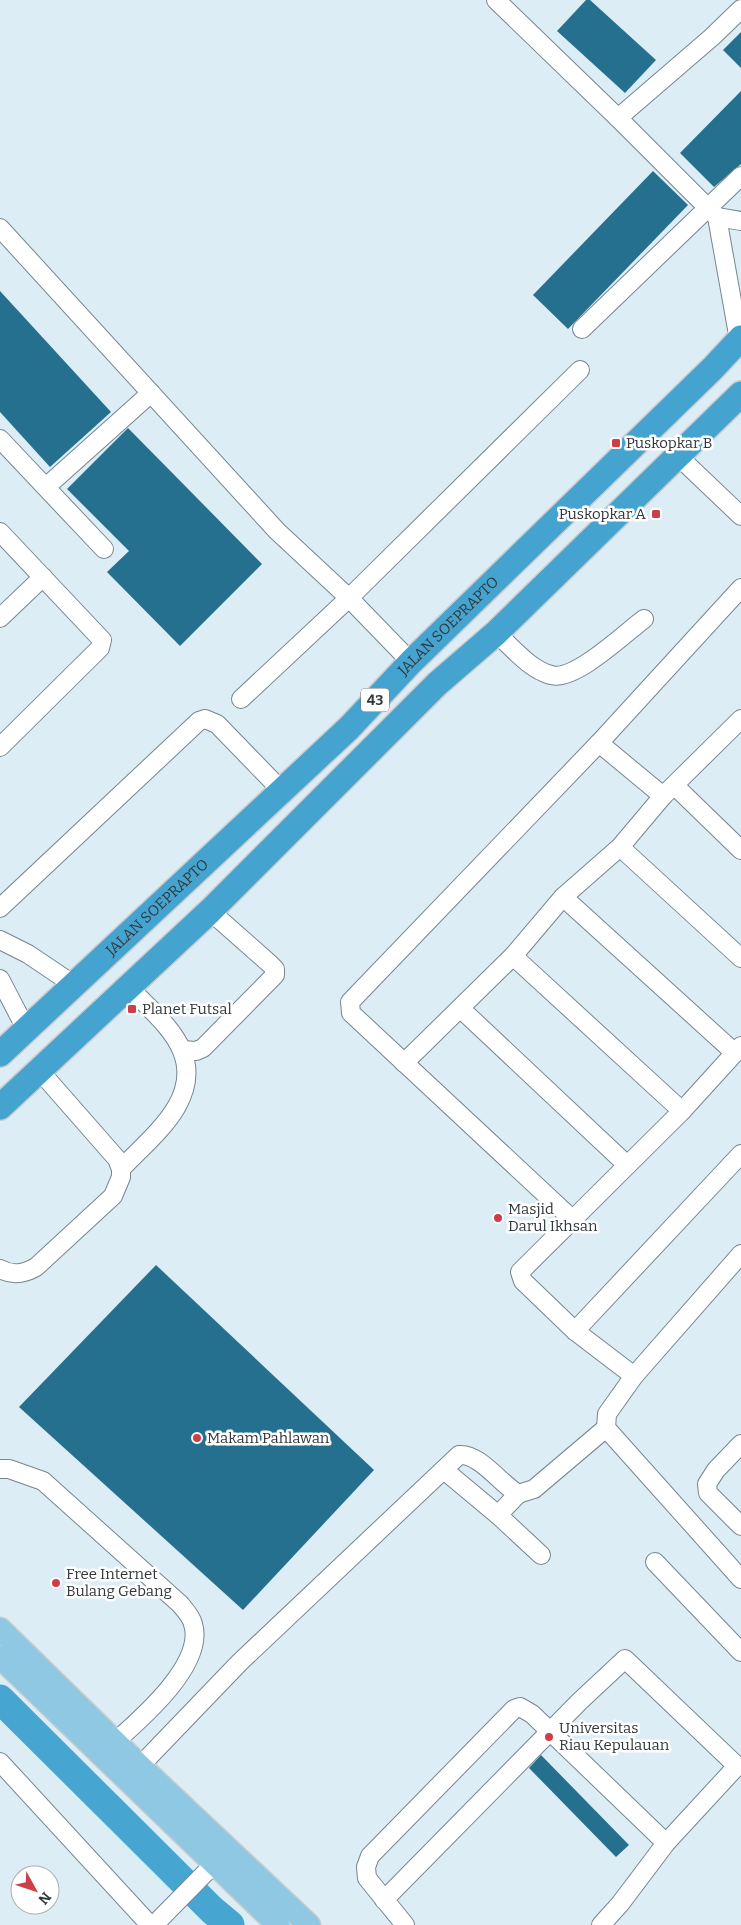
<svg xmlns="http://www.w3.org/2000/svg" width="741" height="1925" viewBox="0 0 741 1925" font-family="Bitter,serif">
	<rect width="100%" height="100%" fill="#dcedf6"/>
	<g fill="none" stroke-linecap="round" stroke-linejoin="round">
		<path stroke="#47a6d1" stroke-width="29" d="M 0,1699 L 212,1910 L 230,1925"/>
	</g>
	<g fill="#26708f">
		<path d="M 586,0 L 590,0 L 656,60 L 625,93 L 557,31 Z"/>
		<path d="M 741,32 L 741,68 L 723,50 Z"/>
		<path d="M 741,91 L 741,164 L 714,187 L 680,153 Z"/>
		<path d="M 653,171 L 688,205 L 568,329 L 533,295 Z"/>
		<path d="M 0,291 L 111,412 L 50,467 L 0,412 Z"/>
		<path d="M 128,428 L 262,564 L 180,646 L 107,572 L 129,551 L 67,489 Z"/>
		<path d="M 156,1265 L 374,1470 L 243,1610 L 19,1407 Z"/>
		<path d="M 541,1755 L 629,1845 L 616,1857 L 529,1768 Z"/>
	</g>
	<g fill="none" stroke-linecap="round" stroke-linejoin="round">
		<g stroke="#76868e" stroke-width="20">
			<g id="minor">
				<path d="M 496,0 L 618,118 L 717,217"/>
				<path d="M 618,118 L 712,37 L 741,9"/>
				<path d="M 0,228 L 277,531 L 349,598 L 411,662"/>
				<path d="M 582,329 L 741,176"/>
				<path d="M 739,340 L 717,217 L 741,221"/>
				<path d="M 0,439 L 104,549"/>
				<path d="M 678,456 L 741,516"/>
				<path d="M 46,487 L 151,393"/>
				<path d="M 0,532 L 102,640 L 100,648 L 0,747"/>
				<path d="M 0,618 L 43,577"/>
				<path d="M 496,633 C 512,647 529,669 551,675 C 574,682 624,634 644,619"/>
				<path d="M 241,699 L 349,598 L 580,370"/>
				<path d="M 599,743 L 663,796"/>
				<path d="M 675,786 L 741,850"/>
				<path d="M 620,847 L 741,958"/>
				<path d="M 563,897 L 735,1053"/>
				<path d="M 0,908 L 199,721 L 205,719 L 217,724 L 282,791"/>
				<path d="M 0,940 L 28,954 L 74,985"/>
				<path d="M 513,956 L 682,1111"/>
				<path d="M 0,979 L 26,1029"/>
				<path d="M 460,1008 L 627,1165"/>
				<path d="M 182,1050 L 196,1051 L 203,1048 L 275,975 L 275,969 L 270,964 L 210,911"/>
				<path d="M 404,1063 L 513,956 L 563,897 L 620,847 L 663,796 L 741,719"/>
				<path d="M 121,1169 C 151,1137 202,1100 182,1051 C 172,1026 145,1005 128,986"/>
				<path d="M 572,1219 L 351,1013 L 350,1002 L 599,743 L 741,588"/>
				<path d="M 741,1254 L 634,1376 L 607,1414 L 606,1428 L 741,1579"/>
				<path d="M 0,1269 C 13,1276 24,1274 36,1267 L 113,1196 L 121,1177 L 121,1169 L 117,1159 L 39,1070"/>
				<path d="M 575,1331 L 741,1154"/>
				<path d="M 634,1376 L 575,1331 L 523,1281 L 520,1272 L 682,1111 L 741,1046"/>
				<path d="M 741,1444 L 716,1470 L 707,1484 L 708,1493 L 741,1526"/>
				<path d="M 0,1469 L 9,1469 L 43,1481 L 180,1604 C 185,1610 191,1616 193,1624 C 206,1666 135,1724 107,1749"/>
				<path d="M 444,1470 L 498,1515 L 518,1494"/>
				<path d="M 498,1515 L 541,1555"/>
				<path d="M 655,1562 L 741,1652"/>
				<path d="M 0,1762 L 150,1925"/>
				<path d="M 140,1766 L 240,1662 L 459,1455 C 479,1453 500,1483 518,1494 L 534,1489 L 606,1428"/>
				<path d="M 384,1900 L 580,1701 L 625,1659 L 737,1766 L 741,1766"/>
				<path d="M 154,1925 L 214,1864"/>
				<path d="M 405,1925 L 367,1878 L 366,1867 L 370,1856 L 514,1709 L 520,1707 L 532,1714 L 666,1843"/>
				<path d="M 601,1925 L 620,1904 L 666,1843 L 737,1766"/>
			</g>
		</g>
		<g stroke="#c9cbcc" stroke-width="25">
			<g id="major">
				<path d="M 0,1629 L 140,1766 L 309,1925"/>
				<path d="M 0,1657 L 278,1925"/>
			</g>
		</g>
		<g stroke="#c9cbcc" stroke-width="28">
			<g id="highway">
				<path id="s1" d="M 0,1054 L 349,728 L 411,662 L 713,368 L 741,338"/>
				<path d="M 0,1107 L 210,911 L 437,684 L 496,633 L 741,394"/>
			</g>
		</g>
		<use href="#minor" stroke="#fff" stroke-width="18"/>
		<use href="#major" stroke="#8fc8e2" stroke-width="22"/>
		<use href="#highway" stroke="#45a4cf" stroke-width="25"/>
	</g>
	<g fill="#ce3e49" stroke="#fff" stroke-width="2">
		<rect x="611" y="438" width="10" height="10" rx="2.5"/>
		<rect x="651" y="509" width="10" height="10" rx="2.5"/>
		<rect x="127" y="1004" width="10" height="10" rx="2.5"/>
		<circle cx="498" cy="1218" r="5"/>
		<circle cx="197" cy="1438" r="5"/>
		<circle cx="56" cy="1583" r="5"/>
		<circle cx="549" cy="1737" r="5"/>
	</g>
	<g text-anchor="middle" dominant-baseline="central" stroke-width="5" stroke-linejoin="round" paint-order="stroke">
		<rect fill="#fff" stroke="#6f7476" stroke-width="1" x="361" y="688.5" width="28" height="23" rx="4"/>
		<g font-size="14" font-weight="bold" fill="#31383b">
			<text x="375" y="700">43</text>
		</g>
		<g font-size="15" fill="#31383b" stroke="#fff" text-anchor="start">
			<text x="626" y="443">Puskopkar B</text>
			<text x="646" y="514" text-anchor="end">Puskopkar A</text>
			<text x="142" y="1009">Planet Futsal</text>
			<text x="508" y="1209">Masjid<tspan x="508" dy="17">Darul Ikhsan</tspan></text>
			<text x="207" y="1438">Makam Pahlawan</text>
			<text x="66" y="1574">Free Internet<tspan x="66" dy="17">Bulang Gebang</tspan></text>
			<text x="559" y="1728">Universitas<tspan x="559" dy="17">Riau Kepulauan</tspan></text>
		</g>
		<g font-size="15" fill="#31383b" stroke="#fff">
			<text stroke="none"><textPath href="#s1" startOffset="620">JALAN SOEPRAPTO</textPath></text>
			<text stroke="none"><textPath href="#s1" startOffset="215">JALAN SOEPRAPTO</textPath></text>
		</g>
	</g>
	<g transform="translate(35 1890) rotate(130)"><circle r="24" fill="#ffffff" stroke="#adafb1"/>
	<path d="M0-4L9 19L0 12L-9 19Z" fill="#ce3e49"/>
	<text y="-8" font-size="14" font-weight="bold" text-anchor="middle" fill="#31383b">N</text>
	</g>
</svg>
